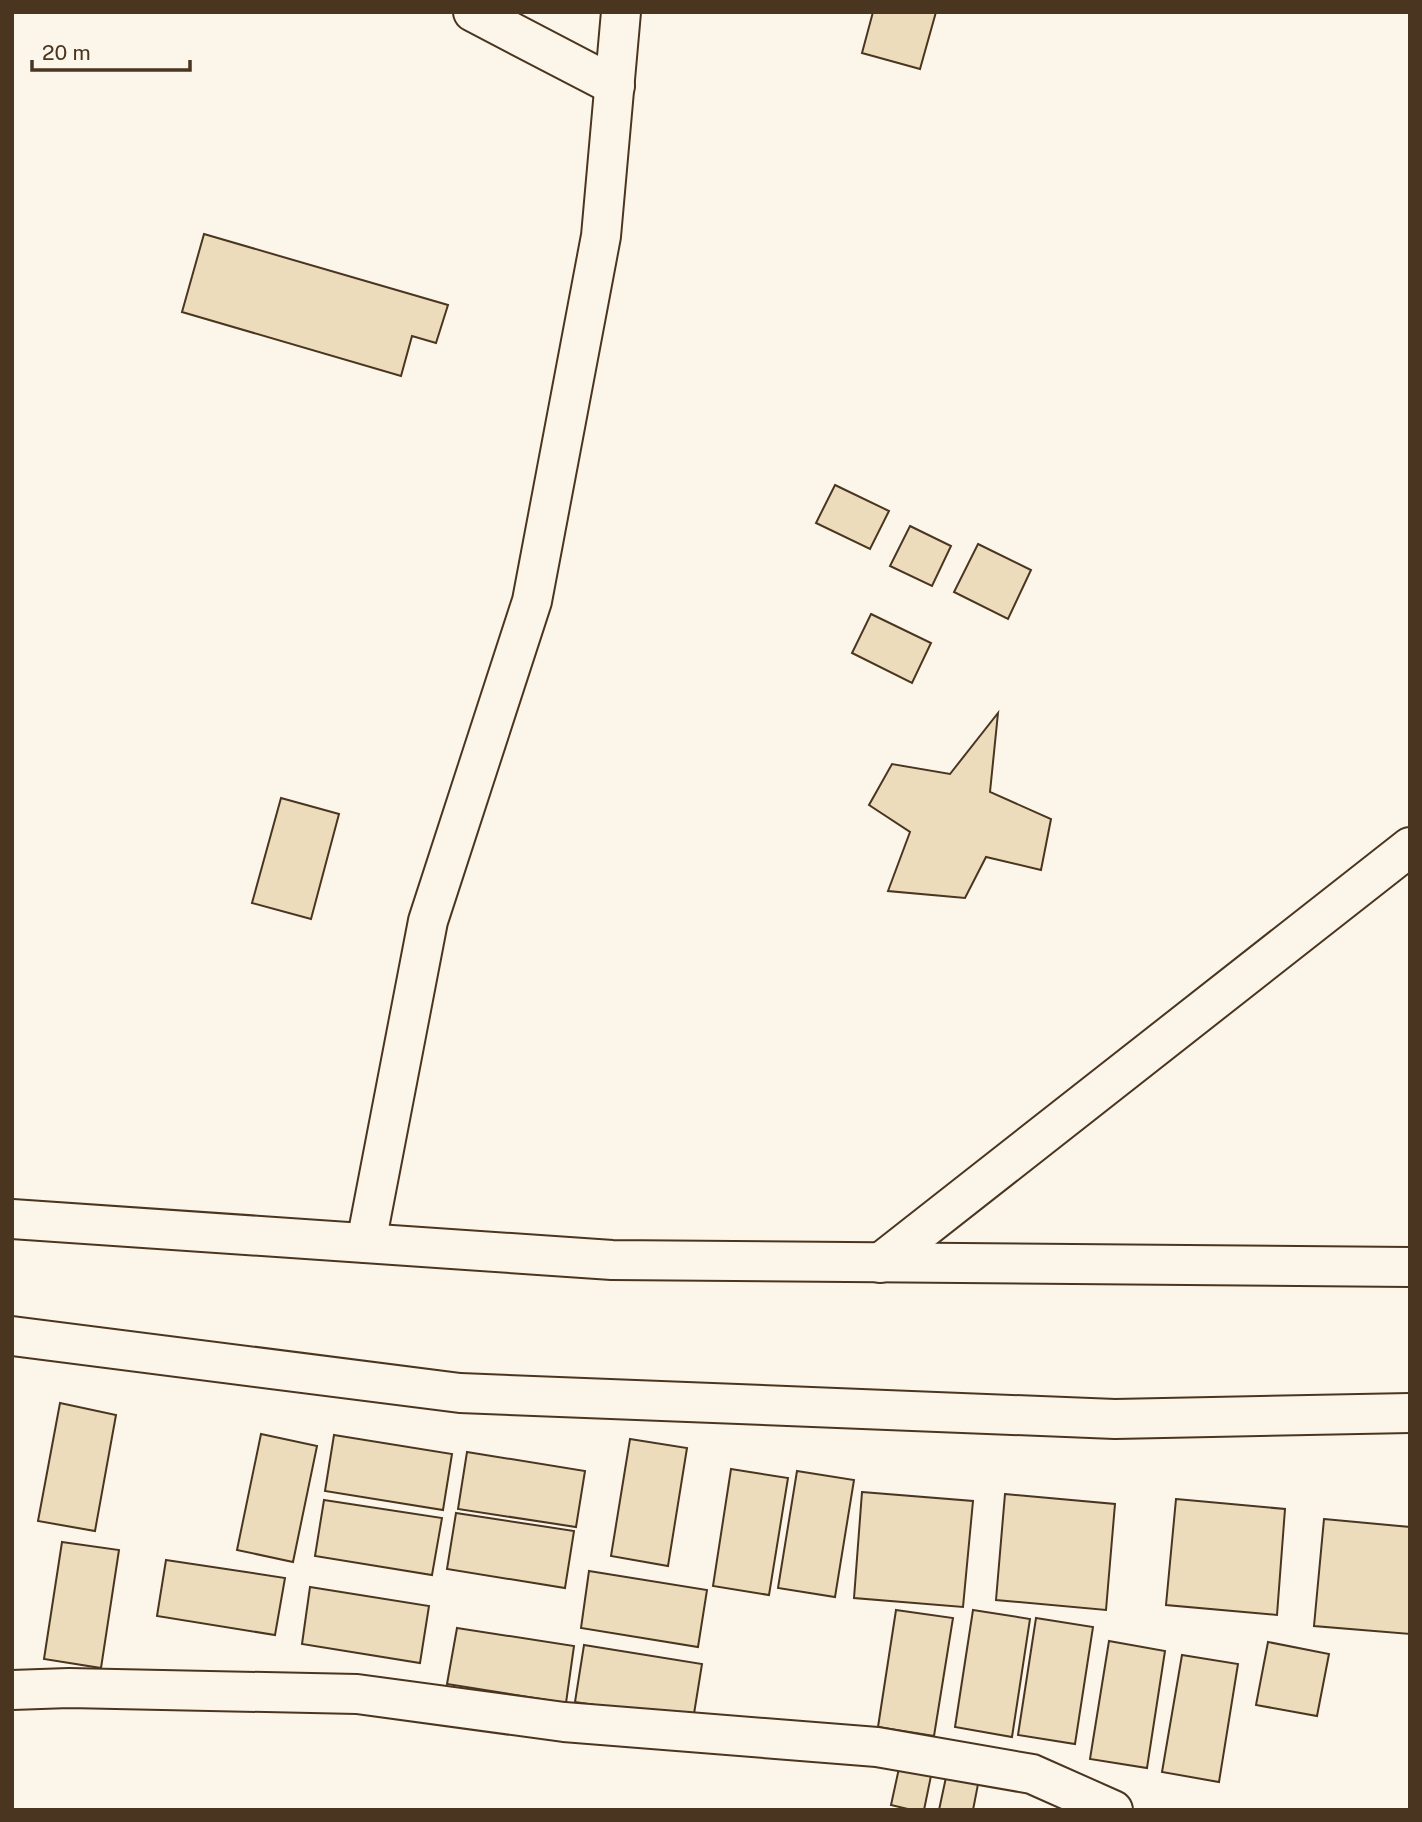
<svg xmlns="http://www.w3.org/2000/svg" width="1422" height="1822" viewBox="0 0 1422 1822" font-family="'Public Sans',sans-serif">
	<rect width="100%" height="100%" fill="#fbf6e9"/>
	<g fill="#ecdcbc" stroke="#4a3520" stroke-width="2">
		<path d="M 873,12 L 936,12 L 920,69 L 862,53 Z"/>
		<path d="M 204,234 L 448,305 L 436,343 L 412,336 L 401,376 L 182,312 Z"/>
		<path d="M 835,485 L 889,511 L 870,549 L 816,523 Z"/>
		<path d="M 910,526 L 951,546 L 932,586 L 890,566 Z"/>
		<path d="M 978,544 L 1031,570 L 1008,619 L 954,592 Z"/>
		<path d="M 871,614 L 931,643 L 912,683 L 852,653 Z"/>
		<path d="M 998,713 L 990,792 L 1051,819 L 1041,870 L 986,857 L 965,898 L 888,891 L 910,832 L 869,805 L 892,764 L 950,774 Z"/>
		<path d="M 281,798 L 339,814 L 311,919 L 252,903 Z"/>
		<path d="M 60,1403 L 116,1415 L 95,1531 L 38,1521 Z"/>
		<path d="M 261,1434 L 317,1446 L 293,1562 L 237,1550 Z"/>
		<path d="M 334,1435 L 452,1454 L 443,1510 L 325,1491 Z"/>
		<path d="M 630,1439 L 687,1448 L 668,1566 L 611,1556 Z"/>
		<path d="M 467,1452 L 585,1471 L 576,1527 L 458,1509 Z"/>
		<path d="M 731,1469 L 788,1478 L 769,1595 L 713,1586 Z"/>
		<path d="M 797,1471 L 854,1480 L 835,1597 L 778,1588 Z"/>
		<path d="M 862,1492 L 973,1501 L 963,1607 L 854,1598 Z"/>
		<path d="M 1005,1494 L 1115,1504 L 1106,1610 L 996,1600 Z"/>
		<path d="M 1176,1499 L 1285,1509 L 1277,1615 L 1166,1605 Z"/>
		<path d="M 324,1500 L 442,1518 L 432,1575 L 315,1556 Z"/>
		<path d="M 456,1513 L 574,1531 L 565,1588 L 447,1569 Z"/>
		<path d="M 1324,1519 L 1410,1527 L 1410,1634 L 1314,1626 Z"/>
		<path d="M 62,1542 L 119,1550 L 101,1668 L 44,1659 Z"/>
		<path d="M 166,1560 L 285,1578 L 275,1635 L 157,1616 Z"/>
		<path d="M 589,1571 L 707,1590 L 698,1647 L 581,1628 Z"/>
		<path d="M 310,1587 L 429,1606 L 420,1663 L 302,1644 Z"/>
		<path d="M 896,1610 L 953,1618 L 934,1736 L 878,1727 Z"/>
		<path d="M 973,1610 L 1030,1619 L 1012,1737 L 955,1727 Z"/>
		<path d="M 1036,1618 L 1093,1627 L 1075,1744 L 1018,1735 Z"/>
		<path d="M 457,1628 L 574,1646 L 566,1703 L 447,1684 Z"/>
		<path d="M 1109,1641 L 1165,1651 L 1147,1768 L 1090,1759 Z"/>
		<path d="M 1268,1642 L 1329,1654 L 1317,1716 L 1256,1705 Z"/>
		<path d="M 584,1645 L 702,1664 L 693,1720 L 575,1702 Z"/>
		<path d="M 1182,1655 L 1238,1664 L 1219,1782 L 1162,1772 Z"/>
		<path d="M 901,1759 L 933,1766 L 924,1810 L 912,1810 L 891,1805 Z"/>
		<path d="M 948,1768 L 980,1774 L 973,1810 L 939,1810 Z"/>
	</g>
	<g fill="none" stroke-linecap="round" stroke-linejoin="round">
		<g stroke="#4a3520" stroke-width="42">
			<g id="street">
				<path d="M 473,12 L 615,86"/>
				<path d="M 12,1219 L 612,1260 L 1410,1267"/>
				<path d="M 366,1243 L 428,921 L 532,601 L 601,236 L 621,12"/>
				<path d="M 880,1263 L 1410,847"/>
				<path d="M 12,1336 L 460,1393 L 1115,1419 L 1410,1413"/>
				<path d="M 12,1690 L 69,1688 L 357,1694 L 564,1722 L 877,1747 L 1032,1774 L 1113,1810"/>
			</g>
		</g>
		<use href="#street" stroke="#fbf6e9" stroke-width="38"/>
	</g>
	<rect width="1422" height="1822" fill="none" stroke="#4a3520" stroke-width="28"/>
	<path d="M32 60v10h158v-10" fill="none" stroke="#4a3520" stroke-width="3.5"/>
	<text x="42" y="60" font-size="21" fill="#4a3520" stroke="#fbf6e9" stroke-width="5" paint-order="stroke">20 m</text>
</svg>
